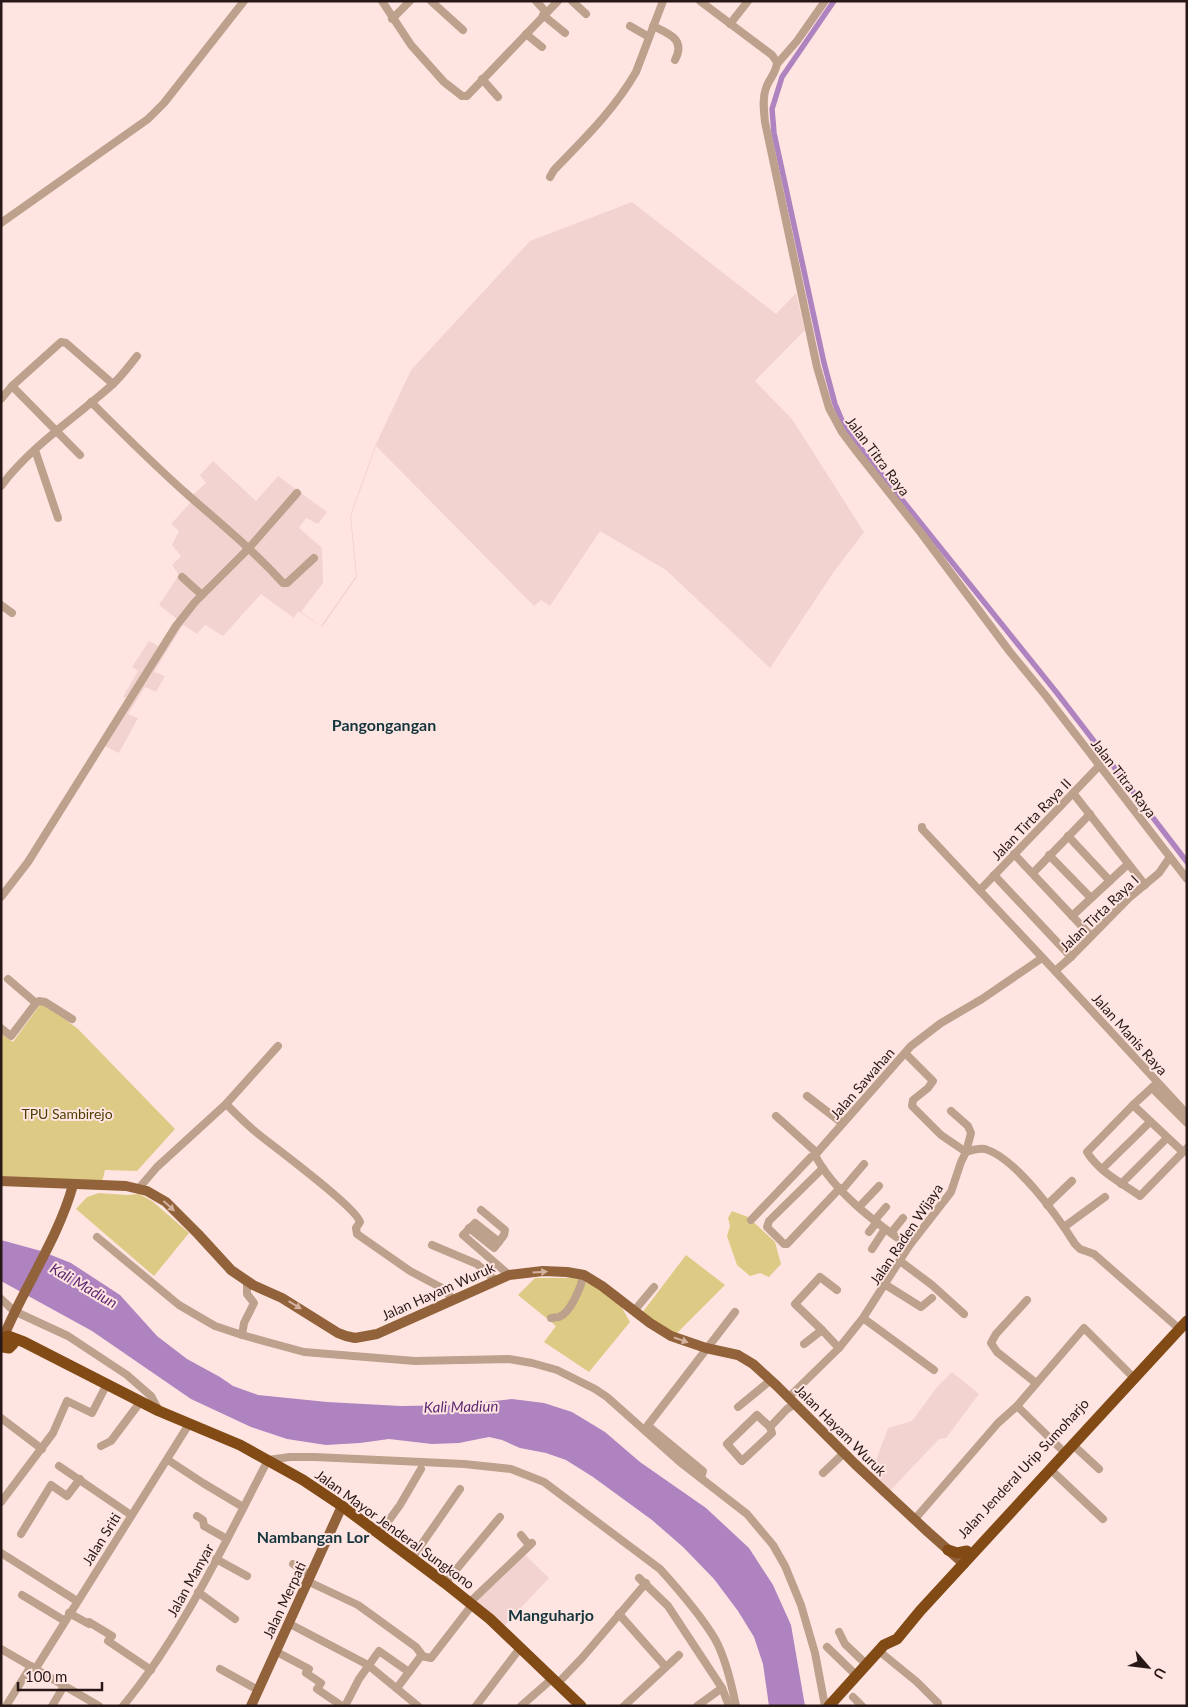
<svg xmlns="http://www.w3.org/2000/svg" width="1188" height="1707" viewBox="0 0 1188 1707" font-family="Lato,sans-serif">
	<rect width="100%" height="100%" fill="#ffe5e2"/>
	<g fill="#f2d3d0">
		<path d="M 632,202 L 776,314 L 796,293 L 805,330 L 755,381 L 792,419 L 864,532 L 833,573 L 770,668 L 666,570 L 600,531 L 550,606 L 541,600 L 534,606 L 376,446 L 351,516 L 357,577 L 322,627 L 298,611 L 294,618 L 261,594 L 223,636 L 205,625 L 197,634 L 183,625 L 154,672 L 165,676 L 156,692 L 145,687 L 128,714 L 138,718 L 119,753 L 99,743 L 127,698 L 123,697 L 138,671 L 132,667 L 149,641 L 160,647 L 177,619 L 159,605 L 179,575 L 172,565 L 181,556 L 172,545 L 179,531 L 171,524 L 191,502 L 188,499 L 206,483 L 200,475 L 213,461 L 256,501 L 278,476 L 327,512 L 318,524 L 306,518 L 299,528 L 322,548 L 323,583 L 301,612 L 321,626 L 356,576 L 350,516 L 375,446 L 411,370 L 530,241 Z"/>
		<path d="M 952,1372 L 979,1394 L 946,1438 L 939,1439 L 886,1495 L 869,1479 L 888,1428 L 912,1421 L 937,1387 Z"/>
		<path d="M 523,1553 L 549,1578 L 503,1627 L 473,1602 Z"/>
	</g>
	<g fill="#ddca84">
		<path d="M 42,1002 L 78,1029 L 175,1129 L 137,1171 L 105,1170 L 102,1182 L 1,1176 L 1,1033 L 13,1042 Z"/>
		<path d="M 99,1193 L 127,1195 L 139,1194 L 152,1201 L 189,1233 L 154,1276 L 76,1209 L 87,1197 Z"/>
		<path d="M 732,1211 L 748,1217 L 775,1242 L 781,1264 L 769,1277 L 760,1273 L 750,1276 L 737,1265 L 727,1236 L 730,1226 L 728,1218 Z"/>
		<path d="M 686,1255 L 725,1285 L 675,1335 L 642,1313 Z"/>
		<path d="M 535,1278 L 576,1278 L 596,1287 L 621,1306 L 630,1322 L 589,1372 L 544,1342 L 556,1326 L 518,1295 Z"/>
	</g>
	<path fill="#ae83bf" d="M 1,1240 L 41,1251 L 71,1263 L 120,1295 L 157,1336 L 187,1359 L 220,1377 L 233,1386 L 258,1395 L 327,1402 L 401,1406 L 460,1405 L 512,1399 L 544,1403 L 572,1412 L 605,1432 L 640,1462 L 706,1508 L 749,1548 L 773,1585 L 791,1625 L 805,1706 L 769,1706 L 763,1664 L 754,1637 L 738,1611 L 714,1579 L 683,1547 L 652,1520 L 593,1477 L 566,1460 L 546,1453 L 520,1448 L 502,1440 L 489,1437 L 459,1443 L 432,1444 L 389,1439 L 360,1443 L 326,1445 L 287,1439 L 251,1427 L 191,1399 L 92,1331 L 1,1281 Z"/>
	<g fill="none" stroke-linecap="round" stroke-linejoin="round">
		<path stroke="#ae83bf" stroke-width="5.5" d="M 834,1 L 782,77 L 772,109 L 774,133 L 824,363 L 835,404 L 846,430 L 1057,693 L 1187,862"/>
		<g stroke="#bda18c" stroke-width="8">
			<path d="M 382,1 L 411,45 L 444,82 L 462,96 L 467,96 L 558,1"/>
			<path d="M 431,1 L 463,30"/>
			<path d="M 536,1 L 546,12"/>
			<path d="M 572,1 L 586,14"/>
			<path d="M 700,1 L 772,55 L 777,62 C 777,72 769,79 766,88 C 762,99 764,111 765,122 L 817,367 L 829,408 L 842,432 L 857,452 L 921,533 L 1010,652 L 1046,696 L 1187,879"/>
			<path d="M 543,15 L 565,33"/>
			<path d="M 392,19 L 410,1"/>
			<path d="M 730,24 L 748,1"/>
			<path d="M 630,26 L 649,37"/>
			<path d="M 653,26 C 669,34 686,39 675,60"/>
			<path d="M 526,34 L 542,47"/>
			<path d="M 777,64 L 797,41 L 825,1"/>
			<path d="M 482,79 L 498,97"/>
			<path d="M 550,177 L 554,170 C 584,139 614,110 636,72 L 663,1"/>
			<path d="M 1,223 L 148,119 L 164,103 L 244,1"/>
			<path d="M 12,386 L 80,455"/>
			<path d="M 1,399 L 12,386 L 61,342 L 66,343 L 113,384"/>
			<path d="M 91,402 C 123,434 154,465 188,495 C 221,524 253,550 283,583 L 287,583 L 314,558"/>
			<path d="M 35,450 L 58,518"/>
			<path d="M 1,486 C 31,446 75,418 112,385 C 121,377 129,366 137,356"/>
			<path d="M 182,577 L 202,595"/>
			<path d="M 1,605 L 12,613"/>
			<path d="M 1073,793 L 1145,885"/>
			<path d="M 922,827 L 922,829 L 1055,971 L 1071,957 L 1129,898 L 1159,873 L 1170,857"/>
			<path d="M 1068,836 L 1110,881"/>
			<path d="M 1014,854 L 1091,936"/>
			<path d="M 1049,855 L 1091,898"/>
			<path d="M 1033,873 L 1090,814"/>
			<path d="M 994,875 L 1071,957"/>
			<path d="M 980,890 L 1099,766"/>
			<path d="M 1,897 L 28,862 L 176,626 L 195,602 L 249,548 L 297,493"/>
			<path d="M 1072,916 L 1128,864"/>
			<path d="M 1055,971 L 1187,1114"/>
			<path d="M 8,979 L 36,1003"/>
			<path d="M 1,1028 L 11,1036 L 36,1003 L 39,1001 L 45,1002 L 72,1019"/>
			<path d="M 905,1053 L 933,1081 L 928,1088 L 913,1100 L 912,1106 L 941,1135 L 966,1152"/>
			<path d="M 1157,1083 L 1133,1105 L 1183,1152 L 1187,1148"/>
			<path d="M 1152,1088 L 1187,1123"/>
			<path d="M 807,1096 L 842,1123"/>
			<path d="M 226,1104 C 236,1114 246,1124 257,1133 C 274,1147 356,1207 360,1222 L 356,1228 L 357,1234 L 410,1271 L 442,1288 L 454,1300"/>
			<path d="M 1133,1105 L 1087,1152 C 1099,1172 1122,1183 1140,1196 L 1183,1152"/>
			<path d="M 776,1116 L 817,1153"/>
			<path d="M 966,1152 C 972,1150 979,1148 985,1149 C 1016,1158 1058,1217 1075,1244 L 1080,1249 L 1094,1254 L 1175,1325"/>
			<path d="M 823,1168 L 769,1221 L 767,1227 L 784,1244 L 787,1244 L 840,1188"/>
			<path d="M 1102,1169 L 1150,1122"/>
			<path d="M 1121,1184 L 1167,1138"/>
			<path d="M 139,1188 L 157,1167 L 226,1104 L 278,1046"/>
			<path d="M 842,1190 L 864,1164"/>
			<path d="M 1047,1205 L 1072,1181"/>
			<path d="M 859,1207 L 879,1186"/>
			<path d="M 751,1220 L 811,1157 L 815,1155"/>
			<path d="M 875,1220 L 886,1207"/>
			<path d="M 1064,1227 L 1105,1197"/>
			<path d="M 469,1228 L 494,1248 L 504,1235 L 505,1230 L 481,1210"/>
			<path d="M 869,1232 L 877,1222"/>
			<path d="M 891,1233 L 903,1218"/>
			<path d="M 97,1237 L 179,1305 L 215,1326 L 242,1335 L 304,1352 L 415,1361 L 509,1359 L 532,1363 L 557,1370 L 595,1389 L 607,1397 L 680,1462 L 747,1514 L 773,1545 L 785,1566 L 801,1605 L 815,1653 L 825,1706"/>
			<path d="M 499,1242 L 475,1223 L 463,1235 L 509,1275"/>
			<path d="M 432,1245 L 477,1264 L 496,1281"/>
			<path d="M 909,1246 C 876,1223 834,1192 815,1155 L 911,1046 L 941,1023 L 982,999 L 1042,958"/>
			<path d="M 872,1249 L 885,1229"/>
			<path d="M 900,1261 L 932,1285 L 964,1314"/>
			<path d="M 886,1285 L 921,1307 L 932,1298"/>
			<path d="M 1,1299 L 14,1311 L 68,1336 L 127,1375 L 151,1396 L 159,1411"/>
			<path d="M 1027,1300 L 996,1334 L 991,1343 L 997,1352 L 1036,1383"/>
			<path d="M 634,1311 L 654,1287"/>
			<path d="M 551,1318 C 551,1318 559,1317 559,1317 C 571,1313 581,1286 584,1275"/>
			<path d="M 863,1318 L 934,1370"/>
			<path d="M 822,1330 L 795,1304 L 820,1277 L 837,1290"/>
			<path d="M 242,1335 L 244,1323 L 254,1303 L 247,1294 L 247,1282"/>
			<path d="M 804,1344 L 822,1330 L 839,1348"/>
			<path d="M 788,1398 L 839,1348 L 863,1318 L 909,1246 L 951,1192 L 961,1162 L 966,1152 L 971,1133 L 968,1126 L 951,1111"/>
			<path d="M 1017,1406 L 1060,1448"/>
			<path d="M 738,1407 L 771,1380"/>
			<path d="M 757,1415 L 770,1427 L 772,1433 L 742,1461 L 727,1444 Z"/>
			<path d="M 1,1418 L 42,1449"/>
			<path d="M 770,1427 L 787,1409 L 795,1404"/>
			<path d="M 1073,1445 L 1099,1469"/>
			<path d="M 101,1446 L 111,1441 L 141,1401"/>
			<path d="M 168,1460 L 203,1483 L 243,1507"/>
			<path d="M 59,1466 L 131,1515"/>
			<path d="M 1050,1469 L 1103,1519"/>
			<path d="M 823,1473 L 844,1453"/>
			<path d="M 701,1478 L 703,1471 L 652,1429 L 648,1425 L 735,1312"/>
			<path d="M 1,1502 L 53,1433 L 67,1401 L 92,1413 L 107,1384"/>
			<path d="M 197,1516 L 203,1520 L 204,1526 L 227,1539"/>
			<path d="M 914,1520 L 998,1423 L 1017,1406 L 1084,1328 L 1131,1375"/>
			<path d="M 21,1534 L 51,1485 L 67,1496 L 80,1479"/>
			<path d="M 379,1534 L 400,1505 L 421,1469"/>
			<path d="M 521,1535 L 529,1545"/>
			<path d="M 1,1553 L 77,1601"/>
			<path d="M 412,1558 L 460,1489"/>
			<path d="M 216,1559 L 247,1576"/>
			<path d="M 293,1564 L 310,1575"/>
			<path d="M 639,1578 L 668,1606 L 722,1688 L 729,1706"/>
			<path d="M 307,1581 L 358,1605 L 416,1647 L 422,1655"/>
			<path d="M 445,1583 L 500,1517"/>
			<path d="M 198,1592 L 235,1619"/>
			<path d="M 22,1595 L 65,1621"/>
			<path d="M 469,1603 L 532,1543"/>
			<path d="M 69,1613 L 89,1624 L 89,1622 L 112,1636 L 108,1641 L 151,1670"/>
			<path d="M 619,1614 L 665,1666"/>
			<path d="M 288,1623 L 368,1665 L 418,1706"/>
			<path d="M 839,1632 L 845,1644 L 867,1665"/>
			<path d="M 827,1647 L 857,1676"/>
			<path d="M 1,1649 L 99,1706"/>
			<path d="M 275,1651 L 309,1669 L 306,1673 L 321,1683 L 317,1689 L 342,1706"/>
			<path d="M 879,1651 L 917,1682 L 938,1703 L 938,1706"/>
			<path d="M 36,1668 L 189,1424"/>
			<path d="M 220,1669 L 258,1690"/>
			<path d="M 558,1683 L 582,1658 L 646,1583"/>
			<path d="M 397,1688 L 421,1656 L 431,1658 L 472,1605"/>
			<path d="M 853,1697 L 862,1706"/>
			<path d="M 6,1706 L 31,1666"/>
			<path d="M 52,1706 L 64,1686"/>
			<path d="M 123,1706 C 184,1632 224,1544 268,1460 L 290,1457 L 315,1457 L 464,1464 L 511,1469 L 544,1482 L 660,1569 C 679,1590 700,1614 715,1639 C 725,1657 732,1686 736,1706"/>
			<path d="M 345,1706 L 359,1679 L 379,1651 L 409,1672"/>
			<path d="M 476,1706 L 520,1648"/>
			<path d="M 521,1706 L 553,1678"/>
			<path d="M 624,1706 L 679,1655"/>
			<path d="M 697,1706 L 722,1688"/>
		</g>
		<g stroke="#92623a" stroke-width="10">
			<path d="M 1,1181 L 126,1186 L 147,1191 L 166,1202 L 198,1234 L 231,1270 L 253,1285 L 282,1298 L 338,1333 L 346,1336 L 355,1338 L 377,1334 L 509,1275 L 543,1271 L 567,1272 L 584,1275 L 602,1286 L 650,1323 L 671,1336 L 706,1348 L 738,1355 L 753,1364 L 777,1386 L 855,1464 L 928,1532 L 964,1564"/>
			<path d="M 3,1338 C 24,1287 58,1239 73,1185"/>
			<path d="M 251,1706 L 342,1506"/>
		</g>
		<g stroke="#824b15" stroke-width="11">
			<path d="M 1,1342 L 4,1337 L 8,1336 L 24,1342 L 159,1411 L 240,1445 L 303,1480 L 342,1506 L 445,1583 L 490,1619 L 581,1706"/>
			<path d="M 1,1342 L 3,1347 L 9,1348 L 13,1344 L 12,1339"/>
			<path d="M 948,1550 L 957,1553 L 967,1551"/>
			<path d="M 829,1706 L 884,1645 L 897,1639 L 920,1611 L 1187,1321"/>
		</g>
	</g>
	<defs><path id="oneway-solid" d="M-6-.8H1V-3.2L6.5 0L1 3.2V.8H-6Z" transform="scale(1.25)"/></defs>
	<g fill="#d3b19f">
		<use href="#oneway-solid" transform="translate(169 1206) rotate(42)"/>
		<use href="#oneway-solid" transform="translate(540 1272) rotate(-4)"/>
		<use href="#oneway-solid" transform="translate(295 1305) rotate(31)"/>
		<use href="#oneway-solid" transform="translate(681 1340) rotate(19)"/>
	</g>
	<g text-anchor="middle" dominant-baseline="central" stroke-width="4" stroke-linejoin="round" paint-order="stroke">
		<g font-size="14" fill="#281918" stroke="#ffe5e2">
			<text transform="translate(878 456) rotate(53)">Jalan Titra Raya</text>
			<text transform="translate(1124 778) rotate(52)">Jalan Titra Raya</text>
			<text transform="translate(1031 819) rotate(-46)">Jalan Tirta Raya II</text>
			<text transform="translate(1099 913) rotate(-44)">Jalan Tirta Raya I</text>
			<text transform="translate(1130 1034) rotate(48)">Jalan Manis Raya</text>
			<text transform="translate(862 1083) rotate(-49)">Jalan Sawahan</text>
			<text transform="translate(906 1234) rotate(-56)">Jalan Raden Wijaya</text>
			<text transform="translate(438 1291) rotate(-24)">Jalan Hayam Wuruk</text>
			<text transform="translate(841 1430) rotate(45)">Jalan Hayam Wuruk</text>
			<text transform="translate(1023 1468) rotate(-47)">Jalan Jenderal Urip Sumoharjo</text>
			<text transform="translate(395 1529) rotate(36)">Jalan Mayor Jenderal Sungkono</text>
			<text transform="translate(101 1539) rotate(-58)">Jalan Sriti</text>
			<text transform="translate(190 1580) rotate(-61)">Jalan Manyar</text>
			<text transform="translate(284 1600) rotate(-65)">Jalan Merpati</text>
		</g>
		<g font-size="14" fill="#4d3f00" stroke="#ffe5e2">
			<text x="67" y="1113">TPU Sambirejo</text>
		</g>
		<g font-size="15" font-style="italic" fill="#5e2871" stroke="#ffe5e2">
			<text transform="translate(84 1285) rotate(30)">Kali Madiun</text>
			<text transform="translate(461 1406) rotate(-1)">Kali Madiun</text>
		</g>
		<g font-size="16" font-weight="bold" fill="#15363d" stroke="#ffe5e2">
			<text x="384" y="724">Pangongangan</text>
			<text x="313" y="1536">Nambangan Lor</text>
			<text x="551" y="1614">Manguharjo</text>
		</g>
	</g>
	<rect width="1188" height="1707" fill="none" stroke="#281918" stroke-width="5"/>
	<g transform="translate(1148 1667) rotate(118)" stroke="#ffe5e2" stroke-width="4" paint-order="stroke">
	<path d="M0-4L9 19L0 12L-9 19Z" fill="#281918"/>
	<text y="-8" font-size="14" font-weight="bold" text-anchor="middle" fill="#281918">U</text>
	</g>
	<path d="M18 1682v8h84v-8" fill="none" stroke="#281918" stroke-width="2.5"/>
	<text x="25" y="1682" font-size="15" fill="#281918" stroke="#ffe5e2" stroke-width="4" paint-order="stroke">100 m</text>
</svg>
